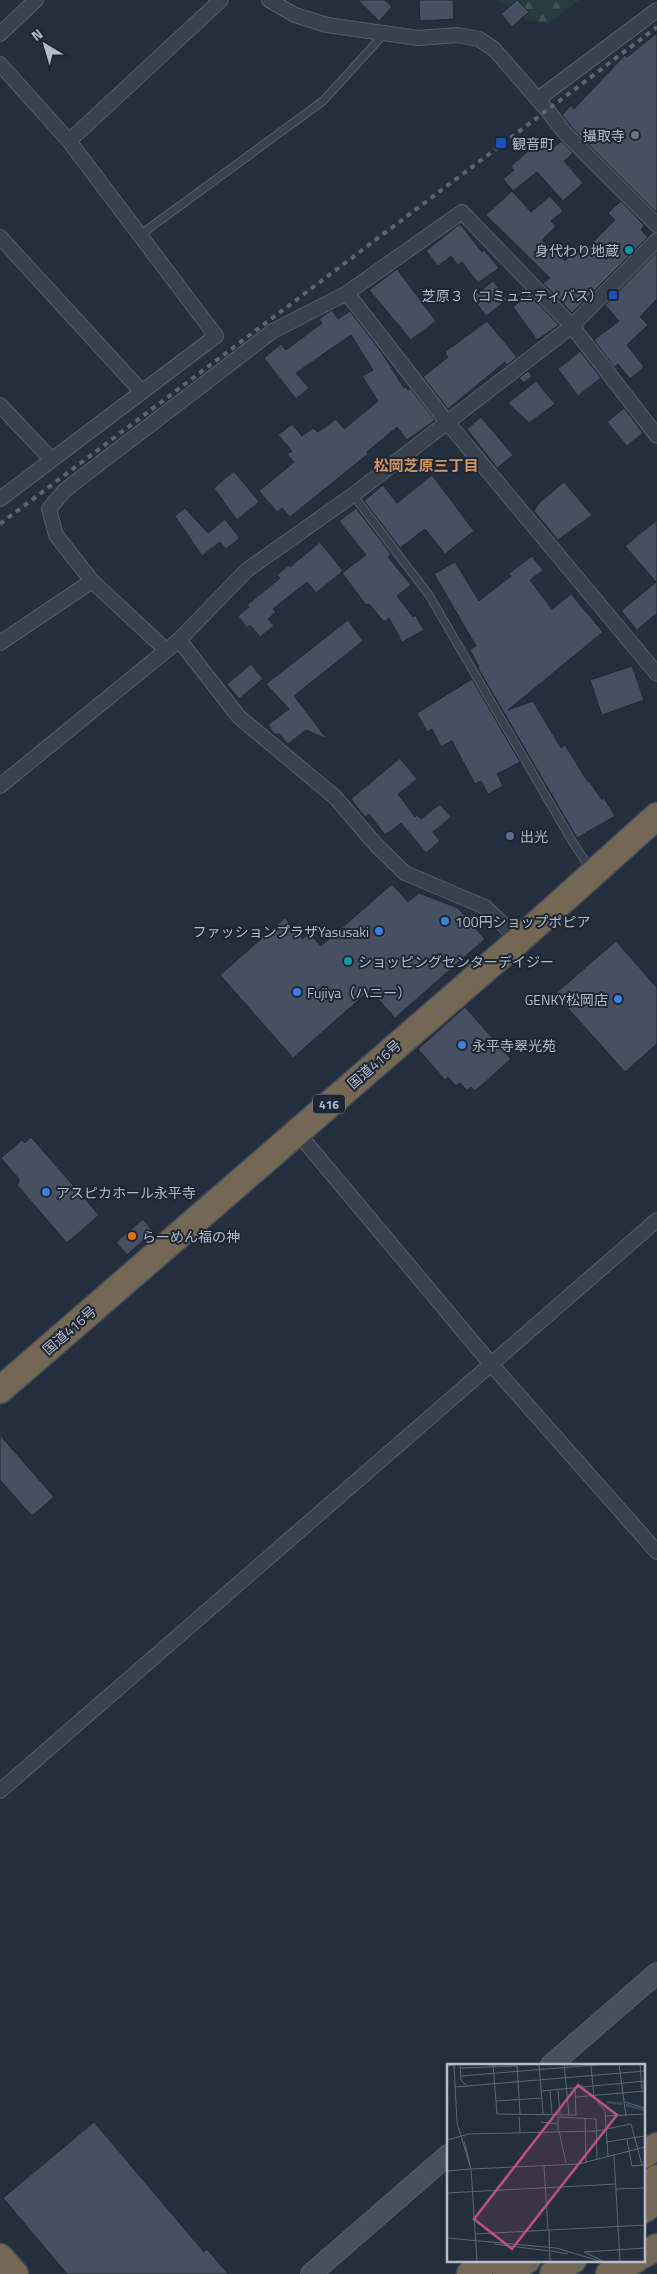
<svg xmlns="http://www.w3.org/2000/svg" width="657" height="2274" viewBox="0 0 657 2274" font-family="'Titillium Web','Noto Sans JP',sans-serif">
	<defs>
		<pattern id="forest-firs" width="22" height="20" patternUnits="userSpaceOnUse" patternTransform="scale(1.25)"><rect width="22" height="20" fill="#263c3f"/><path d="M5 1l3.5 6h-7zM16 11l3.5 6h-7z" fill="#435659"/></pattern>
	</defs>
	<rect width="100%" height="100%" fill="#242f3e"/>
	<path fill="url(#forest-firs)" d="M 498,0 L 579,0 L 547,24 L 527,20 Z"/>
	<g fill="#455162" stroke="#1f2835">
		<path d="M 358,0 L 385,0 L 392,7 L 379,21 Z"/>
		<path d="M 419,0 L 453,0 L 454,19 L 420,21 Z"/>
		<path d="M 517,0 L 529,12 L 512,27 L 501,14 Z"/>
		<path d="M 657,33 L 657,211 L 656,212 L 574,130 L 562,115 L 571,105 L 574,109 L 625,55 L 627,57 Z"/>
		<path d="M 541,140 L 550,151 L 561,141 L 573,153 L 564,161 L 583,183 L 563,201 L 537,172 L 513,191 L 503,179 L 514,170 L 511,166 Z"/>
		<path d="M 512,191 L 531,212 L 550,196 L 563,211 L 551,221 L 556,226 L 542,240 L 565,261 L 581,244 L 586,249 L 615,220 L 608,213 L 621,201 L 644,225 L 641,230 L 648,237 L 572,313 L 543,283 L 550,278 L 486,215 Z"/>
		<path d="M 460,224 L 482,252 L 484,250 L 499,268 L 478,283 L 462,262 L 458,265 L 451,256 L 438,266 L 426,251 Z"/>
		<path d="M 657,252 L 657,299 L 640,317 L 648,325 L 627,345 L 644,367 L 630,379 L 618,364 L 614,367 L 594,340 L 619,321 L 605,305 Z"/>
		<path d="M 397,269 L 436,321 L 411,340 L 369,290 Z"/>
		<path d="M 493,281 L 507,300 L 486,316 L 472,297 Z"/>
		<path d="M 529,294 L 559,325 L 537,340 L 513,307 Z"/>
		<path d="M 332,310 L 338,319 L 350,311 L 380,350 L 404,388 L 405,387 L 408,390 L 410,388 L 435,420 L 407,440 L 397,427 L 367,452 L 368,454 L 290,517 L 282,508 L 277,512 L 259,491 L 294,462 L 287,454 L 292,451 L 278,435 L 292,424 L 302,436 L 313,428 L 318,432 L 336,419 L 344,429 L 378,401 L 362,376 L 373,370 L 351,335 L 296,373 L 309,388 L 296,399 L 264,358 L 281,344 L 286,350 L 322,323 L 319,319 Z"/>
		<path d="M 487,321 L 517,357 L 507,365 L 505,362 L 448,409 L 423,377 L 448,357 L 445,352 Z"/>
		<path d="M 580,351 L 601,378 L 578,396 L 558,369 Z"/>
		<path d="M 528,371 L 532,376 L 524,383 L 519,378 Z"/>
		<path d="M 536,381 L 555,404 L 529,423 L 508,403 Z"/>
		<path d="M 624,408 L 643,433 L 627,446 L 607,422 Z"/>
		<path d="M 481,417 L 513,455 L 497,468 L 467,429 Z"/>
		<path d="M 234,471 L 259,502 L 237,520 L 214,488 Z"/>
		<path d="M 432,475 L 474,531 L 445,554 L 425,529 L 400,548 L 364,501 L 383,485 L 397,503 Z"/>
		<path d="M 564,482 L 592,515 L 558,540 L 534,511 L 539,503 Z"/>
		<path d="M 185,508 L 208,533 L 225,519 L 238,536 L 239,539 L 226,549 L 220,542 L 202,556 L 175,516 Z"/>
		<path d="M 356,508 L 391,554 L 388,557 L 411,585 L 397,596 L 413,617 L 415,615 L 424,630 L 402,642 L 389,618 L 384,622 L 369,604 L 366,605 L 342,573 L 366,555 L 339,521 Z"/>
		<path d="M 657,520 L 657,613 L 637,630 L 621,611 L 656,582 L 625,546 Z"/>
		<path d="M 320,542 L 343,571 L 316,593 L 307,582 L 273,609 L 276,612 L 268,619 L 274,626 L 260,637 L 250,625 L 247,628 L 238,616 L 249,607 L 247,605 L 280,578 L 277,575 L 289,565 L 290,567 Z"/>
		<path d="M 532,556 L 543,570 L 530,580 L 552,609 L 571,594 L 603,632 L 508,710 L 533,701 L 561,748 L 565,745 L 588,782 L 589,781 L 602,800 L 604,798 L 615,816 L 577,838 L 478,668 L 479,667 L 470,650 L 476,646 L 434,574 L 455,562 L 479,601 L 511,576 L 508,574 Z"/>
		<path d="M 348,620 L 363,641 L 294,696 L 327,739 L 306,730 L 288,744 L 279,734 L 274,734 L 268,725 L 289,709 L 266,684 Z"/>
		<path d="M 251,664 L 263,679 L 239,699 L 227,684 Z"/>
		<path d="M 632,666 L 644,700 L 602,715 L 590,680 Z"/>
		<path d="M 472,679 L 520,762 L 497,774 L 503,786 L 488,794 L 481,781 L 475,784 L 452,741 L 441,747 L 432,729 L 427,732 L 417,713 Z"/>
		<path d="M 400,758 L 417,779 L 398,794 L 415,817 L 417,815 L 421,819 L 440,804 L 451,817 L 433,832 L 440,841 L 426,853 L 401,823 L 385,835 L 369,814 L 365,817 L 351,799 Z"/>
		<path d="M 392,884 L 408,902 L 419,893 L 458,908 L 485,939 L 395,1018 L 370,990 L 293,1058 L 220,975 L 285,918 L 303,939 L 309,933 L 321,946 Z"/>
		<path d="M 616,941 L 657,988 L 657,1044 L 625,1072 L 555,994 Z"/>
		<path d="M 465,1007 L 511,1059 L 475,1091 L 471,1087 L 467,1090 L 460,1083 L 456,1086 L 448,1077 L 445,1080 L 418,1049 Z"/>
		<path d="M 31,1137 L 99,1215 L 67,1243 L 17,1185 L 20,1180 L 1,1158 L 22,1140 L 25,1143 Z"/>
		<path d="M 143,1219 L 153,1232 L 127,1255 L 116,1242 Z"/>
		<path d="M 0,1435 L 54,1497 L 32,1516 L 0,1480 Z"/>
		<path d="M 94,2122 L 204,2252 L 207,2249 L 228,2274 L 67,2274 L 3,2198 Z"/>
	</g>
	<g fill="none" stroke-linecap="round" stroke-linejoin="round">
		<g stroke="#565f6c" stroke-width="9">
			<g id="lane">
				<path d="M 140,235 L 323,101 L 385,33"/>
				<path d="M 353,495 L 429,595 L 572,841 L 591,870"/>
			</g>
		</g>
		<g stroke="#565f6c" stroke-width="16">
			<g id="street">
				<path d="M 269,0 L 295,15 L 327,25 L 418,38 L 458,35 L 479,39 L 494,49 L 548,111 L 565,133 L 657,225"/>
				<path d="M 0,34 L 36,0"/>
				<path d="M 0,64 L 69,141 L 216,336 L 0,499"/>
				<path d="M 538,99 L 657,10"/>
				<path d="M 69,141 L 221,0"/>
				<path d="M 0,237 L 141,391"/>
				<path d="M 347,293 L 447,422 L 657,674"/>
				<path d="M 0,405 L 51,459"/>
				<path d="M 179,640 L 239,717 L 335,797 L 377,846 L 405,873 L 485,907 L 519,940"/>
				<path d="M 0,643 L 92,581"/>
				<path d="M 166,650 L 92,581 L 56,535 L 49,509 L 65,490 L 273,331 L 347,293 L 462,212 L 572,326 L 657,436"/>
				<path d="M 0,786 L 179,640 L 247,570 L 353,495 L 572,326 L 657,240"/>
				<path d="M 297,1132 L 491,1364 L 657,1552"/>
				<path d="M 0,1791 L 657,1220"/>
			</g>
		</g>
		<g stroke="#565f6c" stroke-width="22">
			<g id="secondary">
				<path d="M 551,2065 L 657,1973"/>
				<path d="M 311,2274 L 448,2155"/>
			</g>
		</g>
		<g stroke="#434c59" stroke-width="29">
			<g id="highway">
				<path d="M 0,1390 L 519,940 L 657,816"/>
				<path d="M 643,2155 L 657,2146"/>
				<path d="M 643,2187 L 657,2178"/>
				<path d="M 643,2210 L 657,2200"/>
				<path d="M 643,2255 L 657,2247"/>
				<path d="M 0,2257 L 15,2274"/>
				<path d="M 470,2274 L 488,2260"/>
				<path d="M 506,2274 L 527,2260"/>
				<path d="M 553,2274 L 573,2260"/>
				<path d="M 609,2274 L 635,2260"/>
			</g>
		</g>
		<use href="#lane" stroke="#38414e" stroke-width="7"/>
		<use href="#street" stroke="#38414e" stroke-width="14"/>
		<use href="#secondary" stroke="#465061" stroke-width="20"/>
		<use href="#highway" stroke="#746855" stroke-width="26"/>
		<path stroke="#5a6575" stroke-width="4" stroke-dasharray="5 5" stroke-linecap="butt" d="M 0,524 L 657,27"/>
	</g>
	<circle fill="#6b7280" stroke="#1d2633" stroke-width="2" cx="635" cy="135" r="5"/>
	<g fill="#1a4fb4" stroke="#1d2633" stroke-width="2">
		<rect x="495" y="137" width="12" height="12" rx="2.5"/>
		<rect x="608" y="290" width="10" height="10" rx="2.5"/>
	</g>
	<g fill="#0f9aa8" stroke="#1d2633" stroke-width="2">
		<circle cx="629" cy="250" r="5"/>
		<circle cx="348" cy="961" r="5"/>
	</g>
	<circle fill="#5c6f8a" stroke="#1d2633" stroke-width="2" cx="510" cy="836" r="5"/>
	<g fill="#3f7fe0" stroke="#1d2633" stroke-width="2">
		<circle cx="445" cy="921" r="5"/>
		<circle cx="379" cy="931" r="5"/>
		<circle cx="297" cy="992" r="5"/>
		<circle cx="618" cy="999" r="5"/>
		<circle cx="462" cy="1045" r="5"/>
		<circle cx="46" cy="1192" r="5"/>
	</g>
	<circle fill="#e8710a" stroke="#1d2633" stroke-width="2" cx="132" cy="1236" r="5"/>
	<g text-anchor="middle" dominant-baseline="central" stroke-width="4" stroke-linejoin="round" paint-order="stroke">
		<rect fill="#1d2633" stroke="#878f9c" stroke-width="1" x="313" y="1094.5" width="32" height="19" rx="4"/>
		<g font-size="12" font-weight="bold" fill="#b4bcc9">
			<text x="329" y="1104">416</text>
		</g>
		<g font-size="14" fill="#b4bcc9" stroke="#1d2633" text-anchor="start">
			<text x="625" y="135" text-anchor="end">攝取寺</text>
			<text x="512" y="143">観音町</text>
			<text x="619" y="250" text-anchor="end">身代わり地蔵</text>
			<text x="603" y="295" text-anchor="end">芝原３（コミュニティバス）</text>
			<text x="520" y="836">出光</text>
			<text x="455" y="921">100円ショップポピア</text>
			<text x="369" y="931" text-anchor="end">ファッションプラザYasusaki</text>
			<text x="358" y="961">ショッピングセンターデイジー</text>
			<text x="307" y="992">Fujiya（ハニー）</text>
			<text x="608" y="999" text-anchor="end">GENKY松岡店</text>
			<text x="472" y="1045">永平寺翠光苑</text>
			<text x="56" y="1192">アスピカホール永平寺</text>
			<text x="142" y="1236">らーめん福の神</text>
		</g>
		<g font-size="14" fill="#b4bcc9" stroke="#1d2633">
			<text transform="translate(374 1064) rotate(-41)">国道416号</text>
			<text transform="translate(69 1330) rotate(-41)">国道416号</text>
		</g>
		<g font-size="15" font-weight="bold" fill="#d59563" stroke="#1d2633">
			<text x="426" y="465">松岡芝原三丁目</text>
		</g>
	</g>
	<g transform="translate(447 2064)">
		<rect width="198" height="198" fill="#242f3e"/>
		<path fill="none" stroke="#394c67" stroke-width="2.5" d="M 160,38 L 176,40M 179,41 L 198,46"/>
		<path fill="none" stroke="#5e6776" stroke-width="1" d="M 7,0 L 10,59 L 24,105M 92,0 L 96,50M 117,0 L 122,51M 172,0 L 179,52M 193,0 L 195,26M 46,1 L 50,50 L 129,51 L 128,23M 70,1 L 73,50M 0,2 L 13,0 L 14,16 L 20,22M 144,2 L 147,33 L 158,47 L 161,92M 13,4 L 70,2M 14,12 L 160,0M 8,23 L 198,7M 111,26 L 113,50M 94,27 L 198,17M 103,27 L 105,50M 129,33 L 198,27M 49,37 L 95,34M 178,38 L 198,44M 159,52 L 198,50M 72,53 L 73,68M 138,55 L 139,98M 94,58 L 110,60M 111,67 L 111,53 L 149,55 L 150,95M 112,67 L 119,99M 0,76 L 22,70 L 150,67 L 184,60 L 195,101M 180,76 L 185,102 L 198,101M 17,77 L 23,100M 159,78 L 198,72M 167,91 L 173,197M 97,102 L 101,166M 24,105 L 132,100 L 198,83M 24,105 L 30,197M 0,107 L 23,105M 169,125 L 198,124M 0,129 L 169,120M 102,167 L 103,197M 28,170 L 198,161M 0,174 L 109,184 L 153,197M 47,180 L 103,187M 104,187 L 121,190M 156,197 L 137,188 L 198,184"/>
		<path fill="#bd5182" fill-opacity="0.15" stroke="#bd5182" stroke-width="2.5" d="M 131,21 L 170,51 L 65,185 L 27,155 Z"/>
		<rect width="198" height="198" fill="none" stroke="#b4bcc9" stroke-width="2.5"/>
	</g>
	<g transform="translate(45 45) rotate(322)" stroke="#1d2633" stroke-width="4" paint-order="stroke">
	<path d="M0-4L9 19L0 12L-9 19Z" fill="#b4bcc9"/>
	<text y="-8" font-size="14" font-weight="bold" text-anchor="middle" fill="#b4bcc9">N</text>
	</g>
</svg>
